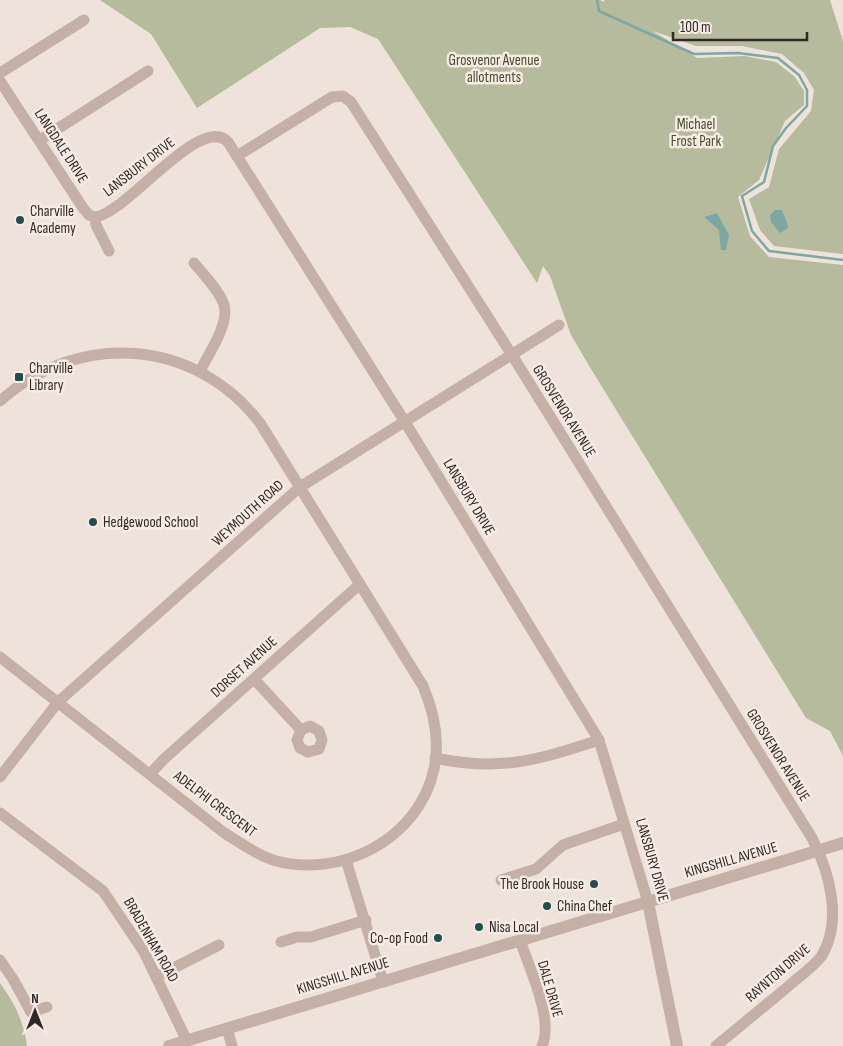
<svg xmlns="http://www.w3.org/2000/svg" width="843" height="1046" viewBox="0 0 843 1046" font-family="'Sofia Sans Condensed',sans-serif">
	<rect width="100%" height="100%" fill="#eee2da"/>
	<g fill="#b5bb9c">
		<path d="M 100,0 L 600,0 L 604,2 L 604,0 L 830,0 L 843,41 L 843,254 L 774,246 L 760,230 L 749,199 L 769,187 L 779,149 L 811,111 L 814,90 L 804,73 L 782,54 L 742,46 L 696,46 L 653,31 L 623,13 L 697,58 L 745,56 L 776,62 L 795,77 L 804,91 L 804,105 L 785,121 L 759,180 L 738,197 L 750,236 L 769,257 L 843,265 L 843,756 L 830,731 L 806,718 L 591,369 L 571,335 L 550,276 L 543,266 L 537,283 L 378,39 L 350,27 L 320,28 L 197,108 L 151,34 Z"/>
		<path d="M 0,983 C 14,1002 24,1022 27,1046 L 0,1046 Z"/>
	</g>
	<g fill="#7ca8a3">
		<path d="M 775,210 L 782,210 L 788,226 L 788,228 L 780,233 L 771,222 L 770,215 Z"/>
		<path d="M 717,213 L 729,235 L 726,250 L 721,250 L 719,230 L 704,217 Z"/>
	</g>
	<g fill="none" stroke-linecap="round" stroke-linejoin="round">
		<path stroke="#7ca8a3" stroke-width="2.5" d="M 597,0 L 599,11 L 694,54 L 738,53 L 778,58 L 799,75 L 807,90 L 807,106 L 786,128 L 773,146 L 764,182 L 742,196 L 752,231 L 769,251 L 843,260"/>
		<g stroke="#c5b0a7" stroke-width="11">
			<path d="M 0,73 L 84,20"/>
			<path d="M 0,81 L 83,208 L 89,215 L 95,217 L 96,225 L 109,251"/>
			<path d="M 40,140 L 148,71"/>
			<path d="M 237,156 L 332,97 L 343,96 L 351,102 L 512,355 L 812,838 C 830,873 843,922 821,957 C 811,969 796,979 784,990 C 761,1009 739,1027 716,1046"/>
			<path d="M 95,217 C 125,215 201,112 228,142 L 405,422 L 599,740 L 648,902"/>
			<path d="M 194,263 C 204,275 219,290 224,305 C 230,323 208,355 200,371"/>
			<path d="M 0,401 C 79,330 195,338 260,423 L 423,686 C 434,712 440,741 434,769 C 419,839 340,880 273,860 C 255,854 239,842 223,832 L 0,657"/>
			<path d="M 254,679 L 301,730 L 310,726 L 319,731 L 322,740 L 319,749 L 308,752 L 300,748 L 297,740 L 301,730"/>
			<path d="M 435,758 C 500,772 538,760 599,740"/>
			<path d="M 150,774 L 164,759 L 360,584"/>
			<path d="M 0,777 L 58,702 L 300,487 L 559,325"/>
			<path d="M 0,813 L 103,891 L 144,952 L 187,1041"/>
			<path d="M 346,860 L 383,981"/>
			<path d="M 501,880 L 536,869 L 563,845 L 624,824"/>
			<path d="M 520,940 C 529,968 554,1019 542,1046"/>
			<path d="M 281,942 L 297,937 L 311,937 L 366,920"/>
			<path d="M 0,960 L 13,979 L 31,1012 L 47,1007"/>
			<path d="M 156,977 L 219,945"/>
			<path d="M 227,1028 L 232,1046"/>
		</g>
		<g stroke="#c5b0a7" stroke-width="12">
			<path d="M 648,902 L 677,1046"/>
			<path d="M 169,1046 L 843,843"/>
		</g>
	</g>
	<g fill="#214f4b" stroke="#f7ece5" stroke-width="2">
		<circle cx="20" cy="220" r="5"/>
		<rect x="14" y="372" width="10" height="10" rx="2.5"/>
		<circle cx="93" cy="522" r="5"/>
		<circle cx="594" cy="884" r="5"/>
		<circle cx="547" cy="906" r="5"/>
		<circle cx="479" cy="927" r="5"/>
		<circle cx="438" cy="938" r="5"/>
	</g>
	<g text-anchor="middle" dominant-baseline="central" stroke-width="5" stroke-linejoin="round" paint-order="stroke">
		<g font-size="15" fill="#464e2d" stroke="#f7ece5">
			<text x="494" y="60">Grosvenor Avenue<tspan x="494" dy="17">allotments</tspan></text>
			<text x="696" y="124">Michael<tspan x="696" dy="17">Frost Park</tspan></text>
		</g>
		<g font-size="15" fill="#322927" stroke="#f7ece5">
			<text transform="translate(61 146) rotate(57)">LANGDALE DRIVE</text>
			<text transform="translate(139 167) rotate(-38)">LANSBURY DRIVE</text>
			<text transform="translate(564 411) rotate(58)">GROSVENOR AVENUE</text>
			<text transform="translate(469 497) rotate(59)">LANSBURY DRIVE</text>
			<text transform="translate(248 513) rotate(-42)">WEYMOUTH ROAD</text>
			<text transform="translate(244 667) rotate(-42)">DORSET AVENUE</text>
			<text transform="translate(778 755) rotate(58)">GROSVENOR AVENUE</text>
			<text transform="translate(215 804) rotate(37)">ADELPHI CRESCENT</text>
			<text transform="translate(652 860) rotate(74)">LANSBURY DRIVE</text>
			<text transform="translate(731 860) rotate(-16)">KINGSHILL AVENUE</text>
			<text transform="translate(151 940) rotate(60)">BRADENHAM ROAD</text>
			<text transform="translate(778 973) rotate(-41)">RAYNTON DRIVE</text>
			<text transform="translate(343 976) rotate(-17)">KINGSHILL AVENUE</text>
			<text transform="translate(550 989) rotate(74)">DALE DRIVE</text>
		</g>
		<g font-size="15" fill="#322927" stroke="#f7ece5" text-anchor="start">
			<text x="30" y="211">Charville<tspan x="30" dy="17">Academy</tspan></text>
			<text x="29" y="368">Charville<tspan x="29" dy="17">Library</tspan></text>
			<text x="103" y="522">Hedgewood School</text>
			<text x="584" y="884" text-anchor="end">The Brook House</text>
			<text x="557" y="906">China Chef</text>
			<text x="489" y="927">Nisa Local</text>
			<text x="428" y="938" text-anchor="end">Co-op Food</text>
		</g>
	</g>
	<g transform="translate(35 1011)" stroke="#f7ece5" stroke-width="4" paint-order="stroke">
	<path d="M0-4L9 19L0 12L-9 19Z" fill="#322927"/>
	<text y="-8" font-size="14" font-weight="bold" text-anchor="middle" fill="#322927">N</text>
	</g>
	<path d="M673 32v8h134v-8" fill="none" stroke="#322927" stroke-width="2.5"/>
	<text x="680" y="32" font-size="15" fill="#322927" stroke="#f7ece5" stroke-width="4" paint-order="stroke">100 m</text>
</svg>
